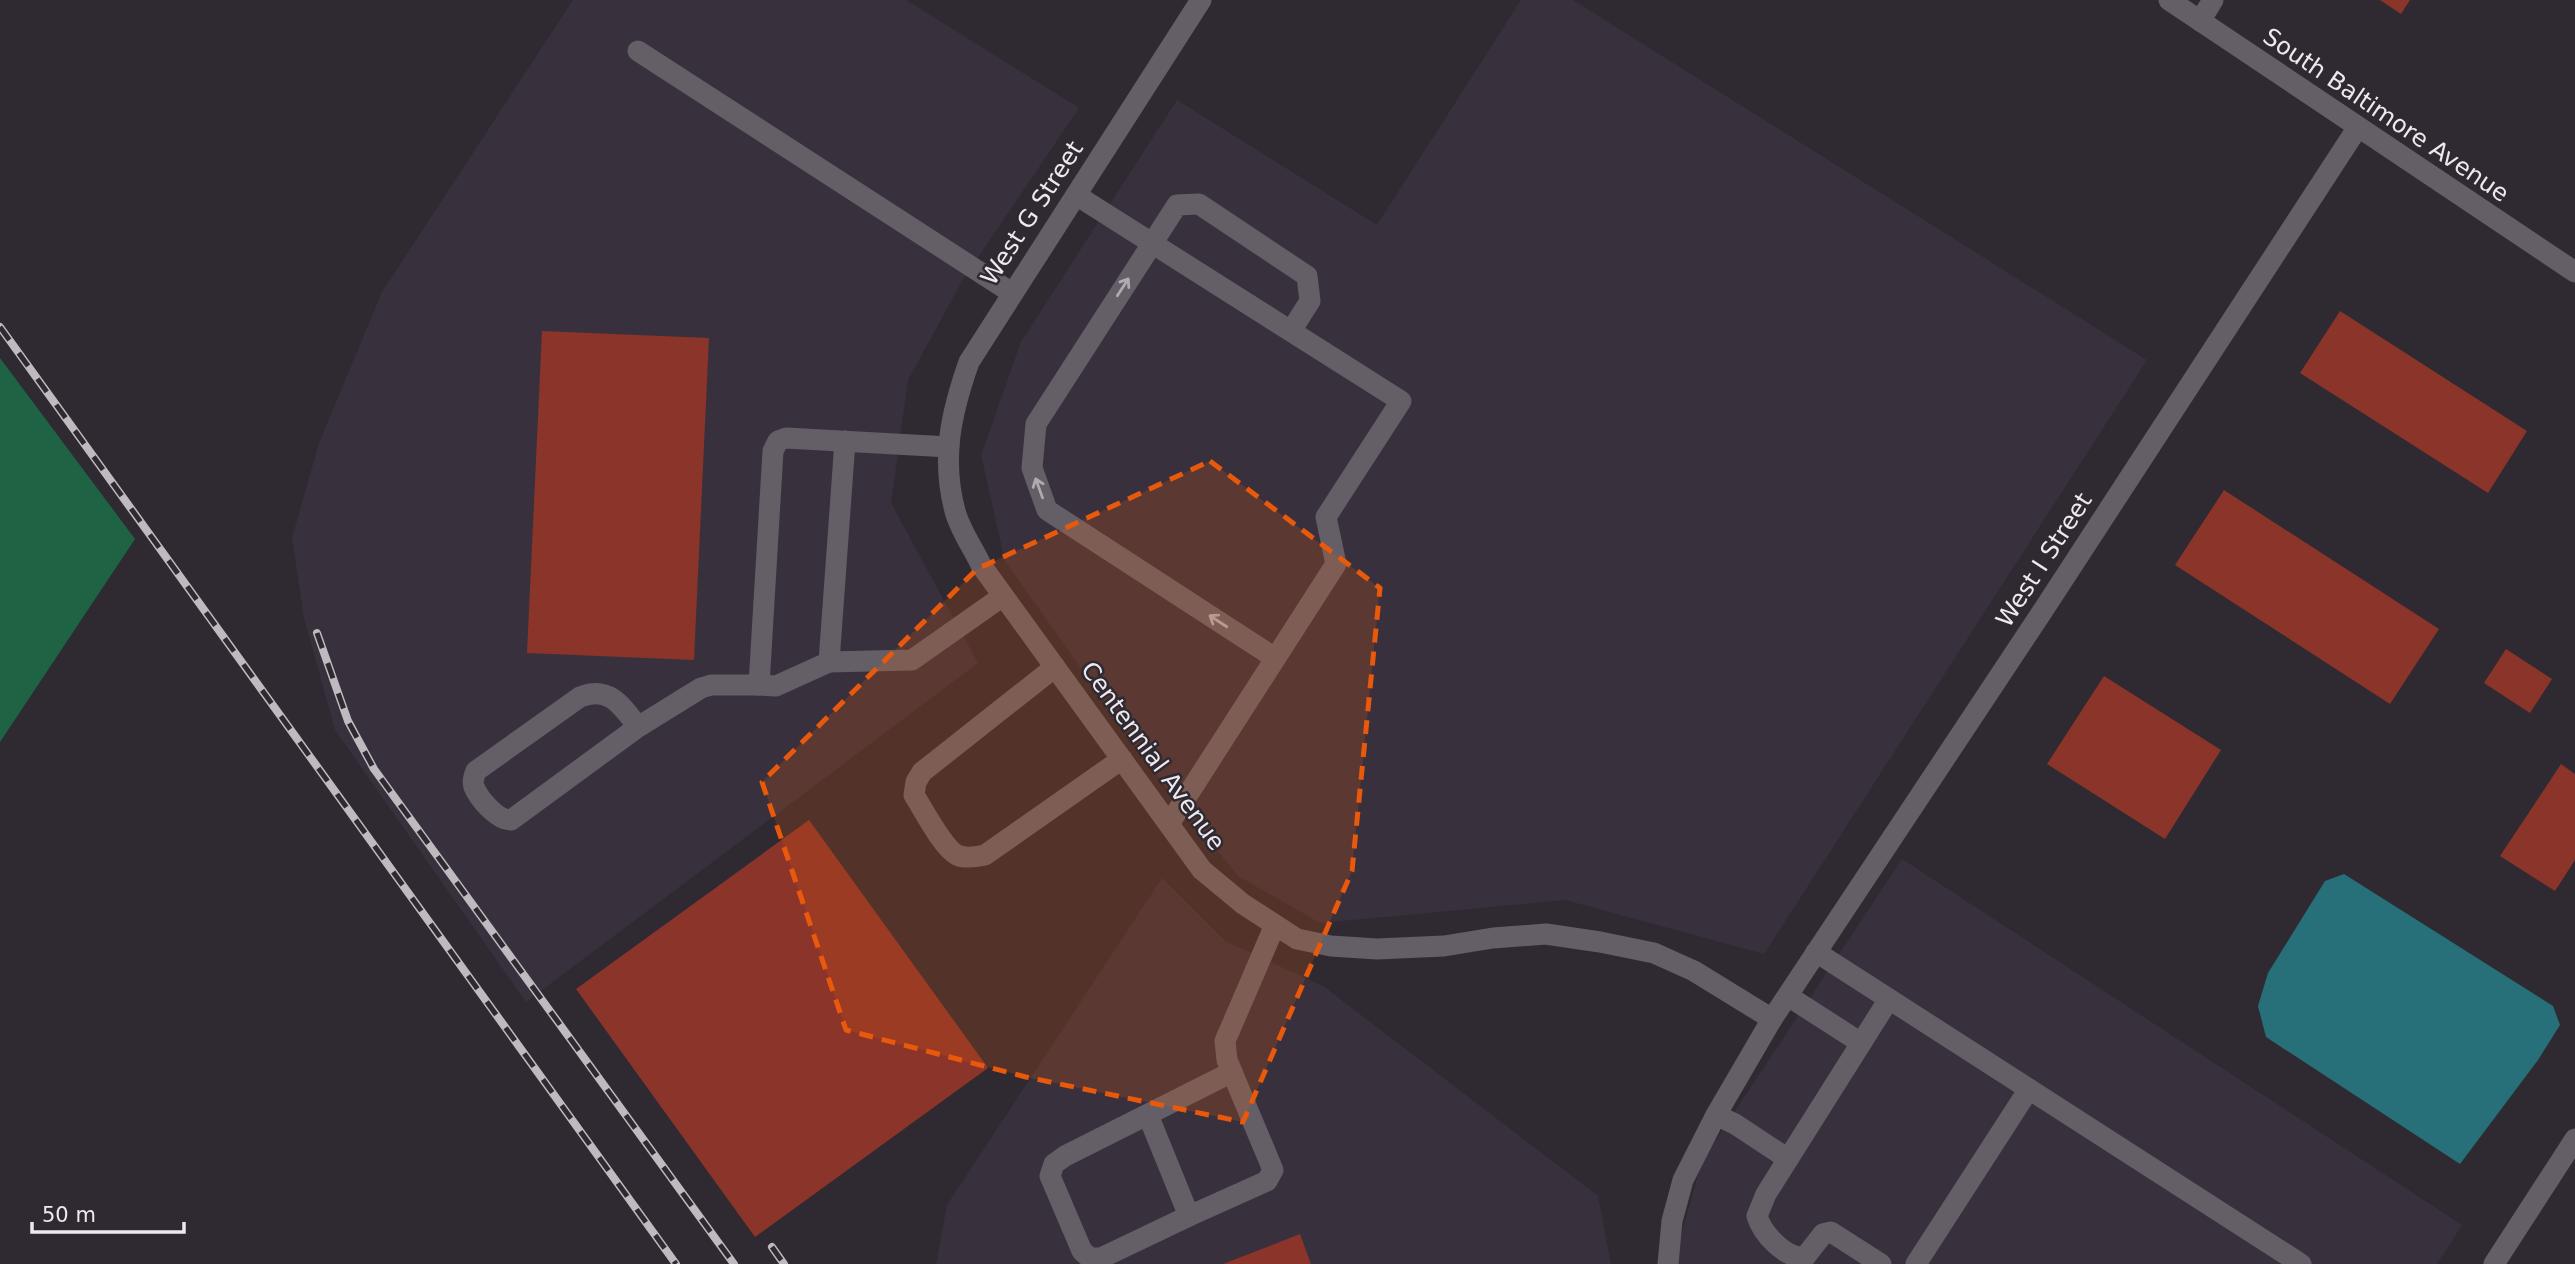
<svg xmlns="http://www.w3.org/2000/svg" width="2575" height="1264" viewBox="0 0 2575 1264" font-family="'DejaVu Sans',sans-serif">
	<rect width="100%" height="100%" fill="#2f2a31"/>
	<g fill="#39303d">
		<path d="M 573,0 L 906,0 L 1079,108 L 962,281 L 908,380 L 891,503 L 978,663 L 526,1002 L 335,730 L 304,618 L 292,538 L 319,443 L 382,292 Z"/>
		<path d="M 1521,0 L 1573,0 L 2147,360 L 1764,954 L 1565,900 L 1320,923 L 1238,876 L 1163,784 L 1005,561 L 981,455 L 1021,342 L 1177,100 L 1377,225 Z"/>
		<path d="M 1902,859 L 2462,1225 L 2437,1264 L 1673,1264 L 1702,1161 Z"/>
		<path d="M 1162,878 L 1225,941 L 1323,986 L 1598,1196 L 1611,1264 L 936,1264 L 947,1205 Z"/>
	</g>
	<path fill="#1e6343" d="M 0,358 L 135,539 L 0,742 Z"/>
	<path fill="#277079" d="M 2344,874 L 2553,1006 L 2560,1025 L 2538,1060 L 2460,1164 L 2266,1037 L 2258,1006 L 2268,973 L 2325,881 Z"/>
	<g fill="#8a342a">
		<path d="M 2380,0 L 2410,0 L 2401,14 Z"/>
		<path d="M 2340,311 L 2527,431 L 2488,493 L 2300,373 Z"/>
		<path d="M 542,331 L 709,338 L 694,660 L 527,653 Z"/>
		<path d="M 2224,490 L 2439,629 L 2390,704 L 2175,565 Z"/>
		<path d="M 2506,649 L 2552,679 L 2530,713 L 2484,683 Z"/>
		<path d="M 2104,676 L 2221,750 L 2165,839 L 2047,764 Z"/>
		<path d="M 2561,764 L 2575,774 L 2575,860 L 2555,891 L 2500,856 Z"/>
		<path d="M 809,820 L 988,1068 L 755,1237 L 576,989 Z"/>
		<path d="M 1300,1234 L 1311,1264 L 1223,1264 Z"/>
	</g>
	<g fill="none" stroke-linecap="round" stroke-linejoin="round">
		<g stroke="#645e67" stroke-width="21">
			<path d="M 1201,0 L 969,362 C 951,413 941,458 955,511 C 960,530 973,548 981,565 L 1202,870 L 1243,904 L 1297,939 L 1331,946 L 1377,949 L 1444,946 L 1493,938 L 1546,934 L 1600,942 L 1654,953 L 1694,971 L 1772,1019"/>
			<path d="M 2169,0 L 2575,272"/>
			<path d="M 2200,21 L 2213,0"/>
			<path d="M 638,51 L 1012,293"/>
			<path d="M 1076,195 L 1401,401 L 1326,517 L 1336,564 L 1169,824"/>
			<path d="M 1275,658 L 1047,510 L 1032,468 L 1036,424 L 1177,205 L 1199,204 L 1307,276 L 1310,301 L 1291,331"/>
			<path d="M 829,662 L 912,660 L 1003,596"/>
			<path d="M 1055,667 L 922,772 L 916,782 L 914,795 C 923,809 943,848 957,855 C 965,859 976,857 985,855 L 1122,759"/>
			<path d="M 759,685 L 776,686 L 829,662 L 845,441"/>
			<path d="M 638,727 C 622,706 609,685 580,697 L 476,771 C 474,776 472,781 474,787 C 479,799 498,821 511,820 L 638,727 L 701,688 L 711,685 L 759,685 L 773,451 L 778,441 L 786,438 L 949,447"/>
			<path d="M 1816,952 L 2301,1264"/>
			<path d="M 1788,996 L 1861,1043"/>
			<path d="M 1148,1115 L 1189,1216 L 1267,1181 L 1273,1170 L 1227,1060 L 1225,1041 L 1275,925"/>
			<path d="M 1716,1115 L 1735,1124 L 1788,1159"/>
			<path d="M 1189,1216 L 1101,1258 L 1090,1258 L 1082,1251 L 1050,1176 L 1054,1164 L 1065,1156 L 1232,1072"/>
			<path d="M 1668,1264 L 1672,1221 L 1683,1180 L 1716,1115 L 1772,1019 L 2044,609 L 2358,127"/>
			<path d="M 1881,1264 L 1831,1232 L 1823,1234 L 1805,1257 C 1785,1259 1762,1233 1757,1216 L 1766,1194 L 1889,999"/>
			<path d="M 1916,1264 L 2029,1089"/>
			<path d="M 2494,1264 L 2575,1139"/>
		</g>
		<g stroke="#bebac0" stroke-width="8">
			<g id="rail">
				<path d="M 0,327 L 676,1264"/>
				<path d="M 317,633 L 348,721 L 374,769 L 734,1264"/>
				<path d="M 772,1247 L 784,1264"/>
			</g>
		</g>
		<use href="#rail" stroke="#2f2a31" stroke-width="5" stroke-dasharray="16" stroke-linecap="butt"/>
	</g>
	<defs><path id="oneway-shaft" d="M-6 0H5M1.5-3L5.5 0L1.5 3" fill="none" stroke-width="1.6" stroke-linecap="round" stroke-linejoin="round" transform="scale(1.75)"/></defs>
	<g stroke="#afaab2">
		<use href="#oneway-shaft" transform="translate(1123 287) rotate(-57)"/>
		<use href="#oneway-shaft" transform="translate(1039 488) rotate(-110)"/>
		<use href="#oneway-shaft" transform="translate(1218 621) rotate(-147)"/>
	</g>
	<path fill="#e8590c" fill-opacity="0.2" stroke="#e8590c" stroke-width="5" stroke-dasharray="14 9" stroke-linejoin="round" d="M 1210,461 L 1380,588 L 1352,871 L 1243,1122 L 1026,1077 L 846,1030 L 762,782 L 977,569 Z"/>
	<g text-anchor="middle" dominant-baseline="central" stroke-width="5" stroke-linejoin="round" paint-order="stroke">
		<g font-size="24" fill="#ede9ef" stroke="#2f2a31">
			<text transform="translate(2386 115) rotate(34)">South Baltimore Avenue</text>
			<text transform="translate(1032 213) rotate(-57)">West G Street</text>
			<text transform="translate(2044 560) rotate(-57)">West I Street</text>
			<text transform="translate(1153 756) rotate(54)">Centennial Avenue</text>
		</g>
	</g>
	<path d="M32 1222v10h152v-10" fill="none" stroke="#ede9ef" stroke-width="3.5"/>
	<text x="42" y="1222" font-size="21" fill="#ede9ef" stroke="#2f2a31" stroke-width="5" paint-order="stroke">50 m</text>
</svg>
